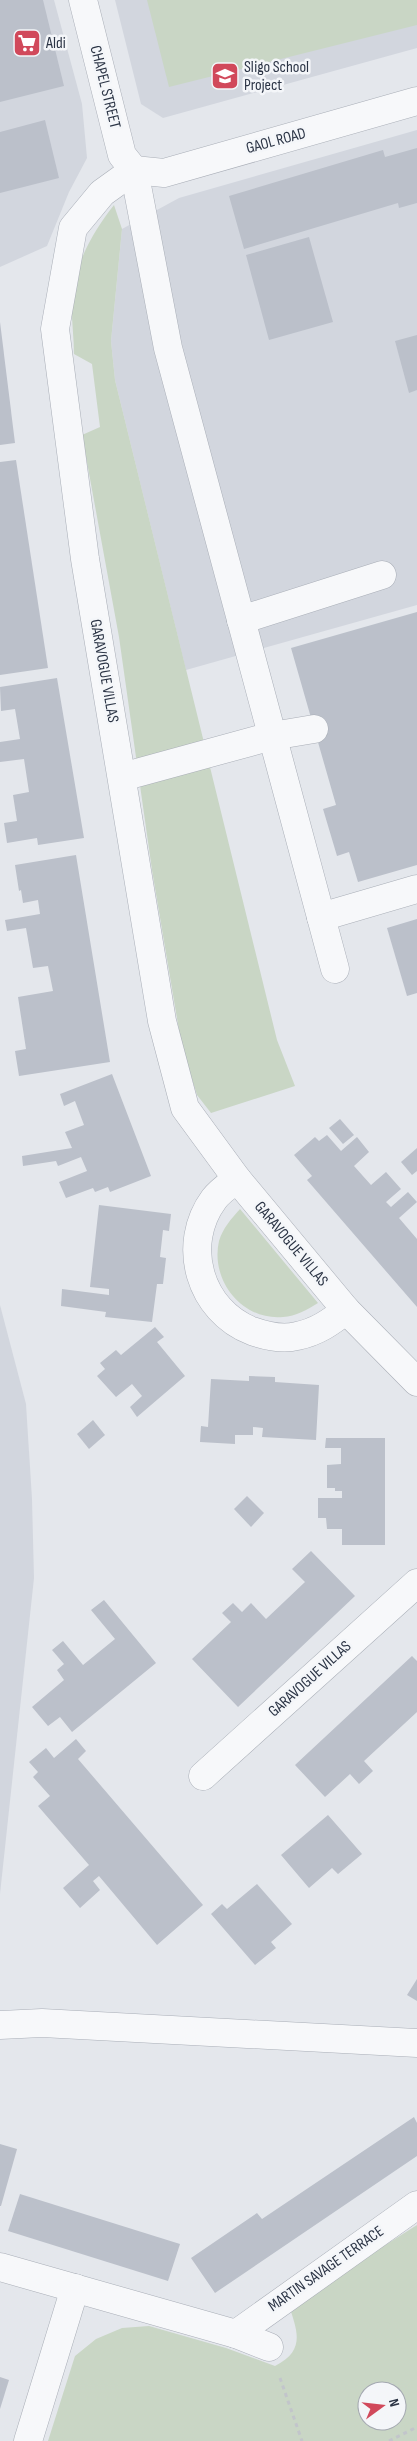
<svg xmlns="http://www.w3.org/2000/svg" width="417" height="2441" viewBox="0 0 417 2441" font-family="'Sofia Sans Condensed',sans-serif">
	<rect width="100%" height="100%" fill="#e4e7ec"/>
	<g fill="#d2d6de">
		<path d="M 0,0 L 54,0 L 82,104 L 87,158 L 69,192 L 47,246 L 0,267 Z"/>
		<path d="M 115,0 L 417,0 L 417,48 L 163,118 L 141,104 Z"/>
		<path d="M 417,130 L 417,605 L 186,670 L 115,380 L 111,341 L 122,229 L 179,198 Z"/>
		<path d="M 0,1305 L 26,1404 L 32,1499 L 34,1578 L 0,1894 Z"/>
	</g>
	<g fill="#c9d6c5" fill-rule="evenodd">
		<path d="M 147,0 L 417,0 L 417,25 L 169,87 Z"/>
		<path d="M 114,205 L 122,229 L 111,341 L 115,380 L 277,1040 L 295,1086 L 211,1113 L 197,1095 L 182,1048 L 152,870 L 119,637 L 82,435 L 100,427 L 92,364 L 74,354 C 74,336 71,318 72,300 C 74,264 93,232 114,205 Z"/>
		<path d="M 240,1209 L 318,1303 C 307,1310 296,1316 283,1317 C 242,1321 210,1280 219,1241 C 223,1228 231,1219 240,1209 Z"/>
		<path d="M 417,2225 L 417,2441 L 48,2441 L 75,2356 L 96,2339 L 122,2328 L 149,2326 L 226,2348 L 275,2366 C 305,2351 298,2332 289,2306 ZM 367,2391 L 397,2391 L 397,2421 L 367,2421 Z"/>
	</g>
	<g fill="#bbc0ca">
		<path d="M 0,0 L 43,0 L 64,86 L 0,102 Z"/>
		<path d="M 45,120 L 59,178 L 0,193 L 0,132 Z"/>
		<path d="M 417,148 L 417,203 L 399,208 L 398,203 L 244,249 L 229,196 L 383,150 L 385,157 Z"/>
		<path d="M 309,237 L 333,322 L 269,340 L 246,255 Z"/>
		<path d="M 0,322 L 15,443 L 0,445 Z"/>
		<path d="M 417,335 L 417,390 L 409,393 L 395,341 Z"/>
		<path d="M 16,460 L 48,668 L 0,675 L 0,462 Z"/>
		<path d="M 417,612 L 417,865 L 358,882 L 349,852 L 337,856 L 323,809 L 336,805 L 291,648 Z"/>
		<path d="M 57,678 L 84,838 L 38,845 L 37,838 L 7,843 L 4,823 L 17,821 L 13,795 L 29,792 L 24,759 L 0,762 L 0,742 L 20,739 L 15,709 L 1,711 L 0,687 Z"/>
		<path d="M 76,855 L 110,1062 L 19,1076 L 15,1051 L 26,1049 L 18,997 L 53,991 L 48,966 L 33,968 L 26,928 L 7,931 L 5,920 L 40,914 L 38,900 L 23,903 L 21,890 L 19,891 L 15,865 Z"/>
		<path d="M 417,919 L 417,993 L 407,996 L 387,928 Z"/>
		<path d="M 112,1074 L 151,1176 L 110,1192 L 108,1187 L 95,1192 L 93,1188 L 66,1198 L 59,1182 L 87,1171 L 81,1157 L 58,1166 L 56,1161 L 23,1166 L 22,1156 L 72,1148 L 65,1132 L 84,1125 L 75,1101 L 64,1106 L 60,1094 Z"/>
		<path d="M 340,1119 L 354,1135 L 343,1144 L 329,1128 Z"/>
		<path d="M 327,1135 L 341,1151 L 357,1137 L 369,1152 L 354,1166 L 371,1185 L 386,1172 L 401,1189 L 386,1202 L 391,1207 L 408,1192 L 417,1202 L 399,1218 L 417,1239 L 417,1307 L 307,1180 L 312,1176 L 294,1155 L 315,1137 L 319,1141 Z"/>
		<path d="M 417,1148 L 417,1171 L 412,1175 L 401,1162 Z"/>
		<path d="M 99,1205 L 171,1214 L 169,1231 L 163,1230 L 160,1257 L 166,1258 L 163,1284 L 157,1284 L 152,1322 L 105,1317 L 106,1312 L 61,1306 L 62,1289 L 109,1295 L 109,1289 L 90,1287 Z"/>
		<path d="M 155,1327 L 164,1337 L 157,1342 L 185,1376 L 137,1417 L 130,1407 L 142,1396 L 132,1384 L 116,1397 L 97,1376 L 105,1369 L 100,1363 L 116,1350 L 121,1355 Z"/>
		<path d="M 249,1376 L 275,1377 L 275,1382 L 319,1385 L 316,1440 L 262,1437 L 263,1428 L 253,1427 L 253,1435 L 235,1435 L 235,1444 L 200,1442 L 201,1426 L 208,1427 L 211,1379 L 249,1381 Z"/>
		<path d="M 93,1420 L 105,1435 L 89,1449 L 77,1434 Z"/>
		<path d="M 326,1438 L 385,1438 L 385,1545 L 342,1545 L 342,1529 L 327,1529 L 326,1518 L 318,1518 L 318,1498 L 342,1498 L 342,1491 L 335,1491 L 335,1488 L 327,1488 L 327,1465 L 341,1464 L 341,1448 L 325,1448 Z"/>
		<path d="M 247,1496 L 264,1513 L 251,1527 L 234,1509 Z"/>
		<path d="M 311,1551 L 355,1596 L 238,1707 L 192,1659 L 231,1622 L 222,1613 L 233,1603 L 242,1612 L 251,1603 L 266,1619 L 305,1582 L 292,1569 Z"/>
		<path d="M 104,1600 L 156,1663 L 72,1732 L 60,1717 L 48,1726 L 32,1707 L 64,1680 L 57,1670 L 64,1664 L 52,1650 L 63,1641 L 83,1665 L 115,1639 L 91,1610 Z"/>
		<path d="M 412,1656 L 417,1661 L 417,1712 L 364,1761 L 373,1771 L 359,1784 L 350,1774 L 325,1797 L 295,1765 Z"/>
		<path d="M 76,1739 L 86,1751 L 78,1759 L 203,1905 L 157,1945 L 99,1876 L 93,1881 L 100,1890 L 80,1908 L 63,1888 L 89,1865 L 38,1806 L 50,1796 L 33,1777 L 38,1772 L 29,1762 L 46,1748 L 54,1758 Z"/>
		<path d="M 328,1815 L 362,1854 L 338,1874 L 332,1868 L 309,1888 L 281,1855 Z"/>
		<path d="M 257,1884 L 292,1924 L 271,1942 L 276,1948 L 255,1965 L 211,1914 L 222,1904 L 227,1909 Z"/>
		<path d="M 417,1979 L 417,2001 L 407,1995 Z"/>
		<path d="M 414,2117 L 417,2123 L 417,2156 L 215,2293 L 191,2258 L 257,2213 L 262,2219 Z"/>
		<path d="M 0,2144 L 17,2149 L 1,2206 L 0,2206 Z"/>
		<path d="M 20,2194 L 180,2244 L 168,2281 L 8,2231 Z"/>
		<path d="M 0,2377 L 9,2380 L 0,2409 Z"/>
	</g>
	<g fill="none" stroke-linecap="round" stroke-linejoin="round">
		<g stroke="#a9aeb7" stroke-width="29">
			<g id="minor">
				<path d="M 83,0 L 122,155 L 134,170 L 168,348 L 335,969"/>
				<path d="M 134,170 L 102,193 L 73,228 L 55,329 L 85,559 L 162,1021 L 185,1108 L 237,1179 L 346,1310 L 417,1382"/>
				<path d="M 134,170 L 164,173 L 417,101"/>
				<path d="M 241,620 L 382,575"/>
				<path d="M 122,777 L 272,736 L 314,729"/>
				<path d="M 321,917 L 417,889"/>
				<path d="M 237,1179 C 229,1185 220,1191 214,1199 C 180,1245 200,1311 252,1331 C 266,1336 282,1340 297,1336 C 317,1332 331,1322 346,1310"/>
				<path d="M 203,1776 L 417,1583"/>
				<path d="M 0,2025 L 42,2023 L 417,2043"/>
				<path d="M 0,2267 L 236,2334 L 269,2347"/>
				<path d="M 236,2334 L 417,2205"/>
				<path d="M 28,2441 L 75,2288"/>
			</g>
		</g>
		<g stroke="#c2c5cb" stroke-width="3" stroke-dasharray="4 4" stroke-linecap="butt">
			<path d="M 280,2378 L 302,2441"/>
			<path d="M 389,2441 L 417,2427"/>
		</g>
		<use href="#minor" stroke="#f7f8fa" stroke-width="28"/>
	</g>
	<defs>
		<g id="supermarket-square" transform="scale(1.4375)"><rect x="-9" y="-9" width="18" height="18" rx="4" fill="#d1495b" stroke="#f4f6f9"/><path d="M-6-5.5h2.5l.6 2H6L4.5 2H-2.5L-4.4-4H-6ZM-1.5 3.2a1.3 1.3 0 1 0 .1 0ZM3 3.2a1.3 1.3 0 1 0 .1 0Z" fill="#fff"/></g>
		<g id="school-square" transform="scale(1.4375)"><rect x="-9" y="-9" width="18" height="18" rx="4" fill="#d1495b" stroke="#f4f6f9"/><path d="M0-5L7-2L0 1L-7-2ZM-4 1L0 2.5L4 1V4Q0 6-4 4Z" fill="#fff"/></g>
	</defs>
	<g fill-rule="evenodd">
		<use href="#supermarket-square" x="27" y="43"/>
		<use href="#school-square" x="225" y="76"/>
	</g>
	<g text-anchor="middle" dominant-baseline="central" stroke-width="5" stroke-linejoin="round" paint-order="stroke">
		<g font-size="16" fill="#2b3445" stroke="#f4f6f9" text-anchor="start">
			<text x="46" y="43">Aldi</text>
			<text x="244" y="67">Sligo School<tspan x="244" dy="18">Project</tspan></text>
		</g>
		<g font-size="16" fill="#2b3445" stroke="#f4f6f9">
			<text transform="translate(105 87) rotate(76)">CHAPEL STREET</text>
			<text transform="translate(276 141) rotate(-15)">GAOL ROAD</text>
			<text transform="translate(104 671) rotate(80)">GARAVOGUE VILLAS</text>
			<text transform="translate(291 1244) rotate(50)">GARAVOGUE VILLAS</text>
			<text transform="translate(310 1679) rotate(-42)">GARAVOGUE VILLAS</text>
			<text transform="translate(326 2269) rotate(-35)">MARTIN SAVAGE TERRACE</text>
		</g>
	</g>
	<g transform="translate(382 2406) rotate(75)"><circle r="24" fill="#f4f6f9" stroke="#a4a8b1"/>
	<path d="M0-4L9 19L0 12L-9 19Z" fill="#d1495b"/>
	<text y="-8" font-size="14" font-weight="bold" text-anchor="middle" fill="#2b3445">N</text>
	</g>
</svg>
